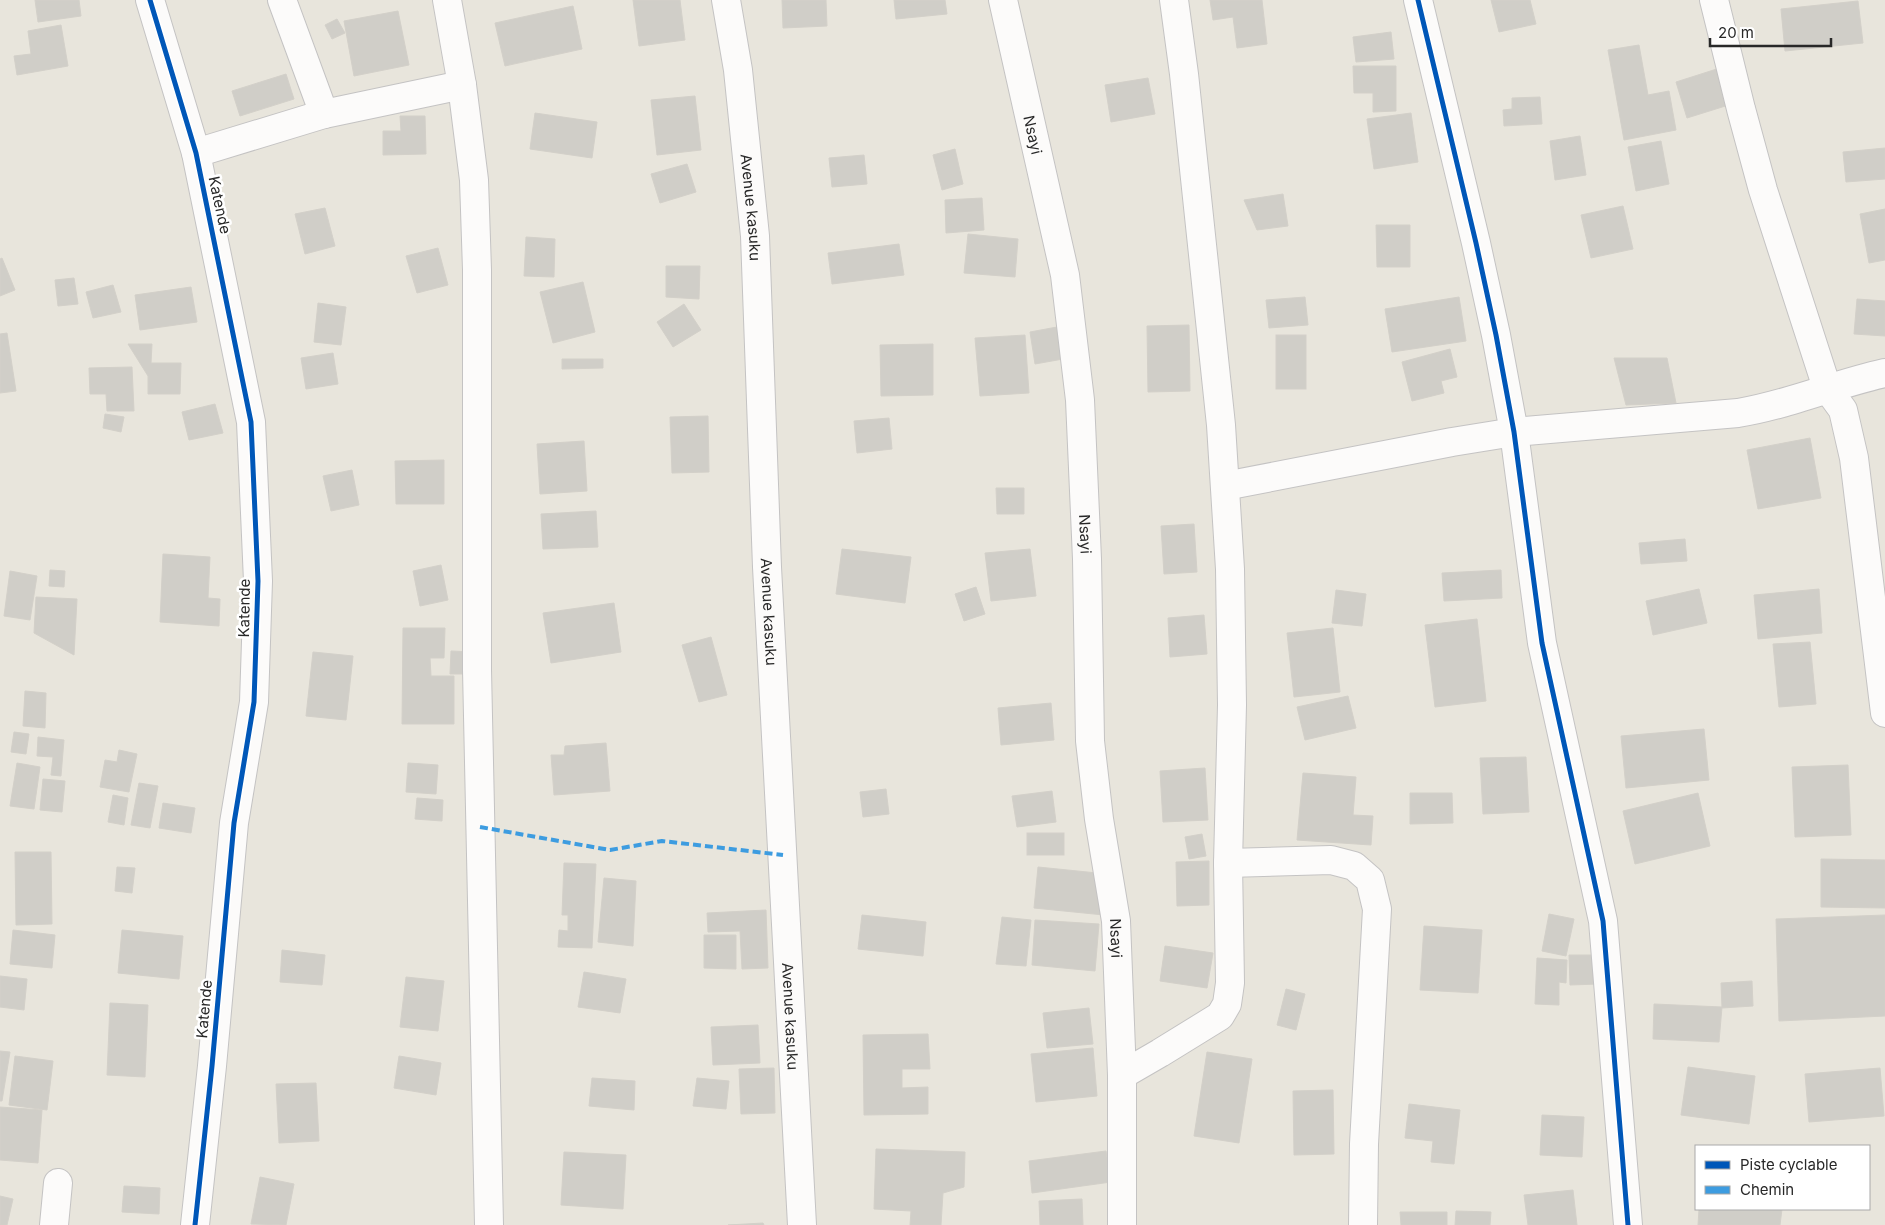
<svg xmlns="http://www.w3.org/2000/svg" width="1885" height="1225" viewBox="0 0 1885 1225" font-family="Inter,sans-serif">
	<rect width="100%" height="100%" fill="#e8e5dc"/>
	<g fill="#d0cec8" stroke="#d3d0c9">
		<path d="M 35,0 L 79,0 L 81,16 L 38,22 Z"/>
		<path d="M 633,0 L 680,0 L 685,40 L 639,46 Z"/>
		<path d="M 782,0 L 826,0 L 827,26 L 783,28 Z"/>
		<path d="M 894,0 L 945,0 L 947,14 L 896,19 Z"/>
		<path d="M 1210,0 L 1262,0 L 1267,44 L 1237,48 L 1233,17 L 1213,20 Z"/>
		<path d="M 1491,0 L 1530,0 L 1536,24 L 1499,32 Z"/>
		<path d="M 1858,1 L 1863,43 L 1785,51 L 1781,9 Z"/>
		<path d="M 573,6 L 582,49 L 505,66 L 495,23 Z"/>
		<path d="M 398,11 L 409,65 L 354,76 L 344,21 Z"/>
		<path d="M 337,19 L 345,33 L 332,39 L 325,25 Z"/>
		<path d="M 61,25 L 68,66 L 17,75 L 14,56 L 31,54 L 28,31 Z"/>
		<path d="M 1391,32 L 1394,59 L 1356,62 L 1353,37 Z"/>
		<path d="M 1639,45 L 1648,95 L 1669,91 L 1676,130 L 1624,140 L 1608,50 Z"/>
		<path d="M 1353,66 L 1396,66 L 1396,111 L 1373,112 L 1373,93 L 1354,93 Z"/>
		<path d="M 1723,67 L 1735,103 L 1687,118 L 1676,82 Z"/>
		<path d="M 286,74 L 294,99 L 240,116 L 232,91 Z"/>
		<path d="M 1148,78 L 1155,114 L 1111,122 L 1105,85 Z"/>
		<path d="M 695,96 L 701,150 L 657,155 L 651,100 Z"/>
		<path d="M 1540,97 L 1542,124 L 1504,126 L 1503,110 L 1512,109 L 1512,98 Z"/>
		<path d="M 535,113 L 597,122 L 592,158 L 530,149 Z"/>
		<path d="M 1411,113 L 1418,162 L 1374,169 L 1367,119 Z"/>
		<path d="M 400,116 L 425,116 L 426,154 L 383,155 L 383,131 L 401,131 Z"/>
		<path d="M 1580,136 L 1586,175 L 1555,180 L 1550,141 Z"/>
		<path d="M 1661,141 L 1669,184 L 1636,191 L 1628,147 Z"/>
		<path d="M 1885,148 L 1885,179 L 1846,182 L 1843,152 Z"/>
		<path d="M 955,149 L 963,184 L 942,190 L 933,155 Z"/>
		<path d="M 864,155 L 867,184 L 832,187 L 829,158 Z"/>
		<path d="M 687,164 L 696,192 L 660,203 L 651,174 Z"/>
		<path d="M 1283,194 L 1288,226 L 1257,230 L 1244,200 Z"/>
		<path d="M 982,198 L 984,230 L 946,233 L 945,200 Z"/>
		<path d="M 1623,206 L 1633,249 L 1591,258 L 1581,215 Z"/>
		<path d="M 325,208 L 335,246 L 305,254 L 295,214 Z"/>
		<path d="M 1885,209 L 1885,260 L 1869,263 L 1860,214 Z"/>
		<path d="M 1376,225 L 1410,225 L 1410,267 L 1377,267 Z"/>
		<path d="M 968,234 L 1018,239 L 1015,277 L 964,273 Z"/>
		<path d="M 526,237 L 555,239 L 554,277 L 524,276 Z"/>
		<path d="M 899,244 L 904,275 L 832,284 L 828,253 Z"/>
		<path d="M 438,248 L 448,285 L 417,293 L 406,256 Z"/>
		<path d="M 2,258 L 15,290 L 0,296 L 0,259 Z"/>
		<path d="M 666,266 L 700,266 L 699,299 L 666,297 Z"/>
		<path d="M 74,278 L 78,304 L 58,306 L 55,280 Z"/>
		<path d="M 583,282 L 595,332 L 553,343 L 540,292 Z"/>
		<path d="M 113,285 L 121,312 L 93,318 L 86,292 Z"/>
		<path d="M 191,287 L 197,322 L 140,330 L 135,295 Z"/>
		<path d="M 1305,297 L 1308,325 L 1269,328 L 1266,300 Z"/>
		<path d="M 1459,297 L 1466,341 L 1392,352 L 1385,309 Z"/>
		<path d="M 1857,299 L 1885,301 L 1885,336 L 1854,334 Z"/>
		<path d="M 318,303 L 346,307 L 341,345 L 314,342 Z"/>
		<path d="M 684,304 L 701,330 L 673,347 L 657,322 Z"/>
		<path d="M 1189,325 L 1190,391 L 1148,392 L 1147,326 Z"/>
		<path d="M 1057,327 L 1063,359 L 1035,364 L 1030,332 Z"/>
		<path d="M 7,333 L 16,391 L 0,393 L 0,334 Z"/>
		<path d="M 1025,335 L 1029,393 L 980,396 L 975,338 Z"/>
		<rect x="1276" y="335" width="30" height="54"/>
		<path d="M 128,344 L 152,344 L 151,363 L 181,363 L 180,394 L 148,394 L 148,376 Z"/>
		<path d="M 933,344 L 933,395 L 881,396 L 880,345 Z"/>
		<path d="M 1450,349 L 1457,377 L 1441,381 L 1444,393 L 1412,401 L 1402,362 Z"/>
		<path d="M 333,353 L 338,384 L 306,389 L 301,358 Z"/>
		<path d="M 1614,358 L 1667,358 L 1676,403 L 1626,405 Z"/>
		<path d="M 562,359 L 603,359 L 603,368 L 562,369 Z"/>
		<path d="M 132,367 L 134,411 L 107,411 L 106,394 L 90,394 L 89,368 Z"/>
		<path d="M 215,404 L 223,433 L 189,440 L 182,412 Z"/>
		<path d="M 105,414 L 124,417 L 121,432 L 103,428 Z"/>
		<path d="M 708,416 L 709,472 L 672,473 L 670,417 Z"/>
		<path d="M 889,418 L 892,449 L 857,453 L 854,421 Z"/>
		<path d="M 1810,438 L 1821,498 L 1758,509 L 1747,450 Z"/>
		<path d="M 584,441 L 587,491 L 540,494 L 537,444 Z"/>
		<path d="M 444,460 L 444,504 L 396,504 L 395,461 Z"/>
		<path d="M 352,470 L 359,505 L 331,511 L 323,476 Z"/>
		<path d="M 996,488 L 1024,488 L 1024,514 L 997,514 Z"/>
		<path d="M 596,511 L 598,547 L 543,549 L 541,514 Z"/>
		<path d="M 1194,524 L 1197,572 L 1164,574 L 1161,526 Z"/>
		<path d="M 1685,539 L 1687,561 L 1641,564 L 1639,543 Z"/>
		<path d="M 842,549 L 911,557 L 905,603 L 836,594 Z"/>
		<path d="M 1030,549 L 1036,596 L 991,601 L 985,553 Z"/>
		<path d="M 163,554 L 210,557 L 208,598 L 220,599 L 219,626 L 160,622 Z"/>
		<path d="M 441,565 L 448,600 L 420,606 L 413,571 Z"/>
		<path d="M 50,570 L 65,571 L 64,587 L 49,586 Z"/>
		<path d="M 1501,570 L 1502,598 L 1444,601 L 1442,573 Z"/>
		<path d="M 10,571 L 37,576 L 30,620 L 4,616 Z"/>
		<path d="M 976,587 L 985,614 L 964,621 L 955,594 Z"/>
		<path d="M 1699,589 L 1707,623 L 1653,635 L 1646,601 Z"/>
		<path d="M 1819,589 L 1822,633 L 1758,639 L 1754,595 Z"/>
		<path d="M 1336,590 L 1366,594 L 1362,626 L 1332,623 Z"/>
		<path d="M 36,597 L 77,599 L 74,655 L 34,633 Z"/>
		<path d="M 614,603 L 621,652 L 551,663 L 543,613 Z"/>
		<path d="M 1204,615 L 1207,654 L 1170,657 L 1168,618 Z"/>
		<path d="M 1477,619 L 1486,701 L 1435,707 L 1425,625 Z"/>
		<path d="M 403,628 L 445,628 L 444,658 L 430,658 L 431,676 L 454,676 L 454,724 L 402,724 Z"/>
		<path d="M 1333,628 L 1340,692 L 1294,697 L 1287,633 Z"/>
		<path d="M 711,637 L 727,695 L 699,702 L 682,645 Z"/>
		<path d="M 1810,642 L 1816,704 L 1779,707 L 1773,644 Z"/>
		<path d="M 451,651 L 473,652 L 472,674 L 450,674 Z"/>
		<path d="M 313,652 L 353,656 L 346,720 L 306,716 Z"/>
		<path d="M 25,691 L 46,693 L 45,728 L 23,726 Z"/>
		<path d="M 1348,696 L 1356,728 L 1305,740 L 1297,707 Z"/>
		<path d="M 1051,703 L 1054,740 L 1001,745 L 998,708 Z"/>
		<path d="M 1704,729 L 1709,780 L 1626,788 L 1621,736 Z"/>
		<path d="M 14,732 L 29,734 L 26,754 L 11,752 Z"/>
		<path d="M 38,737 L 64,740 L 61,776 L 51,775 L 53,757 L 37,756 Z"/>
		<path d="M 606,743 L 610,791 L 554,795 L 551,755 L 564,755 L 565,746 Z"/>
		<path d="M 119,750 L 137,754 L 129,792 L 100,787 L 105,760 L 117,762 Z"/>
		<path d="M 1526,757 L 1529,812 L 1483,814 L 1480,758 Z"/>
		<path d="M 17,763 L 40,767 L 34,809 L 10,806 Z"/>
		<path d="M 408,763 L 438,765 L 436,794 L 406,792 Z"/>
		<path d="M 1848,765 L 1851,835 L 1795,837 L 1792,767 Z"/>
		<path d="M 1205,768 L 1208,820 L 1163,822 L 1160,771 Z"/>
		<path d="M 1303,773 L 1356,777 L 1353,815 L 1373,816 L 1371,845 L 1297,840 Z"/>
		<path d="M 43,779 L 65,781 L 62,812 L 40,810 Z"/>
		<path d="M 139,783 L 158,786 L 150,828 L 131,825 Z"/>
		<path d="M 886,789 L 889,814 L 863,817 L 860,792 Z"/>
		<path d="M 1052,791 L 1056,822 L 1017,827 L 1012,796 Z"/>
		<path d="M 1410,793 L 1452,793 L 1453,823 L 1410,824 Z"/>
		<path d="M 1698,793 L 1710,846 L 1635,864 L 1623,811 Z"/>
		<path d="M 113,795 L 128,798 L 124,825 L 108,822 Z"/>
		<path d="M 417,798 L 443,800 L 442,821 L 415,819 Z"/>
		<path d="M 163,803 L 195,808 L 191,833 L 159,828 Z"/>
		<rect x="1027" y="833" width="37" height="22"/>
		<path d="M 1202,834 L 1206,856 L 1189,859 L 1185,837 Z"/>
		<path d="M 15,852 L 51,852 L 52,924 L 16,925 Z"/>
		<path d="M 1821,859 L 1885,860 L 1885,908 L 1821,907 Z"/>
		<path d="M 1209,861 L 1209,905 L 1177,906 L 1176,862 Z"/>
		<path d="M 564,863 L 596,864 L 592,948 L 558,947 L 559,930 L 568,931 L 568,915 L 562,915 Z"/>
		<path d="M 117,867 L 135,868 L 132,893 L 115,891 Z"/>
		<path d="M 1038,867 L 1107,874 L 1104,915 L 1034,908 Z"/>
		<path d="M 604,878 L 636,881 L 633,946 L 598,942 Z"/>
		<path d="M 766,910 L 768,968 L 742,969 L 740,931 L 708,932 L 707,913 Z"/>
		<path d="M 1549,914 L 1574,919 L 1566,956 L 1542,951 Z"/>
		<path d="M 862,915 L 926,922 L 923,956 L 858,949 Z"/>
		<path d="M 1885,915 L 1885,1016 L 1779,1021 L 1776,919 Z"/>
		<path d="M 1002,917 L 1031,920 L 1026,966 L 996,964 Z"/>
		<path d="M 1035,920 L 1099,924 L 1095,971 L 1032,965 Z"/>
		<path d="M 1424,926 L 1482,930 L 1478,993 L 1420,990 Z"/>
		<path d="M 13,930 L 55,935 L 52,968 L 10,964 Z"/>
		<path d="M 122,930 L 183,936 L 179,979 L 118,973 Z"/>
		<path d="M 704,935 L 736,935 L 736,969 L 704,968 Z"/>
		<path d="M 1165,946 L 1213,953 L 1207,988 L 1160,981 Z"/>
		<path d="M 282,950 L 325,955 L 322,985 L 280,982 Z"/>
		<path d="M 1569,955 L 1597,955 L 1598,984 L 1570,985 Z"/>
		<path d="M 1537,958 L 1567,960 L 1566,983 L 1559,982 L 1559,1005 L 1535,1004 Z"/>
		<path d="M 584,972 L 626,979 L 620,1013 L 578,1007 Z"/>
		<path d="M 0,976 L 27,979 L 24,1010 L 0,1007 Z"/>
		<path d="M 406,977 L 444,981 L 438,1031 L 400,1027 Z"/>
		<path d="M 1752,981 L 1753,1006 L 1722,1008 L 1721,983 Z"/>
		<path d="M 1286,989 L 1305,994 L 1296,1030 L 1277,1025 Z"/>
		<path d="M 110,1003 L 148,1005 L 145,1077 L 107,1075 Z"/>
		<path d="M 1654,1004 L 1722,1007 L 1719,1042 L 1653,1039 Z"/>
		<path d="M 1089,1008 L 1093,1044 L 1047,1048 L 1043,1013 Z"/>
		<path d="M 758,1025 L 760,1063 L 713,1065 L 711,1027 Z"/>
		<path d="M 928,1034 L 930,1069 L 902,1069 L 902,1088 L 928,1087 L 928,1114 L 864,1115 L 863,1035 Z"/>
		<path d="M 1093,1048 L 1097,1096 L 1036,1102 L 1031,1054 Z"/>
		<path d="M 0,1051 L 10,1052 L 2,1101 L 0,1101 Z"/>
		<path d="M 1207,1052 L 1252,1059 L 1239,1143 L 1194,1136 Z"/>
		<path d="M 15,1056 L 53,1061 L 47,1110 L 9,1105 Z"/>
		<path d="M 399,1056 L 441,1063 L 436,1095 L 394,1088 Z"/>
		<path d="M 1688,1067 L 1755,1076 L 1749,1124 L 1681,1115 Z"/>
		<path d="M 774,1068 L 775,1113 L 741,1114 L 739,1069 Z"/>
		<path d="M 1880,1068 L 1884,1116 L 1809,1122 L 1805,1074 Z"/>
		<path d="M 592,1078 L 635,1081 L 634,1110 L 589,1106 Z"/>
		<path d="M 697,1078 L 729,1081 L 726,1109 L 693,1106 Z"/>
		<path d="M 316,1083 L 319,1141 L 279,1143 L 276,1084 Z"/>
		<path d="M 1333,1090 L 1334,1154 L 1294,1155 L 1293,1091 Z"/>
		<path d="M 1409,1104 L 1460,1110 L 1454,1164 L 1431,1162 L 1433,1141 L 1405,1138 Z"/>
		<path d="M 0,1107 L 42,1110 L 38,1163 L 0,1160 Z"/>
		<path d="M 1542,1115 L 1584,1117 L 1582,1157 L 1540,1155 Z"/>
		<path d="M 876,1149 L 965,1152 L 964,1187 L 943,1193 L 941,1225 L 910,1225 L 911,1211 L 874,1209 Z"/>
		<path d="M 1106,1151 L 1111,1182 L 1032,1193 L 1029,1161 Z"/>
		<path d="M 564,1152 L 626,1155 L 623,1209 L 561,1205 Z"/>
		<path d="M 260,1177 L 294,1184 L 286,1225 L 251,1224 Z"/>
		<path d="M 124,1186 L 160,1188 L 159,1214 L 122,1212 Z"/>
		<path d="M 1573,1190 L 1577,1225 L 1528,1225 L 1524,1195 Z"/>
		<path d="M 0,1196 L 13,1199 L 7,1225 L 0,1225 Z"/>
		<path d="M 1082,1199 L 1083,1225 L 1040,1225 L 1039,1201 Z"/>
		<path d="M 1699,1209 L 1782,1209 L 1780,1225 L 1698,1225 Z"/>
		<path d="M 1456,1211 L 1491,1212 L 1490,1225 L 1455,1225 Z"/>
		<path d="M 1400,1212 L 1447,1212 L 1447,1225 L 1401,1225 Z"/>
		<path d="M 763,1223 L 764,1225 L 728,1225 Z"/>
	</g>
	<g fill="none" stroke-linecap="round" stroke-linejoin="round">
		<g stroke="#c4c3c3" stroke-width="30">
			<g id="minor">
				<path d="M 150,0 L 196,153 L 251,422 L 258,581 L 254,702 L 234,823 L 212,1066 L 195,1225"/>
				<path d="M 282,0 L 324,114"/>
				<path d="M 447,0 L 462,85 L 474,180 L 477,270 L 477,670 L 489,1225"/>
				<path id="s1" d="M 726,0 L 738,70 L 755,236 L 767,567 L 802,1225"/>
				<path id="s2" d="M 1003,0 L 1065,275 L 1080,400 L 1087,559 L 1090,741 L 1099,819 L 1116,921 L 1122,1075 L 1122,1225"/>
				<path d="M 1418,0 L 1476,243 L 1496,335 L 1514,432 L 1542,643 L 1603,921 L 1628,1225"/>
				<path d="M 1714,0 L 1741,109 L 1763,190 L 1827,388 L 1843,410 L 1854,458 L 1885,713"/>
				<path d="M 196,153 L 324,114 L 462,85"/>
				<path d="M 1225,486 L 1452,442 L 1514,432 L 1738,413 C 1788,405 1835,384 1885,373"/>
				<path d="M 1228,863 L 1331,860 L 1354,866 L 1370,880 L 1377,909 L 1364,1144 L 1363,1225"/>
				<path d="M 1122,1075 L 1160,1053 L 1220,1016 L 1227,1004 L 1230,983 L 1228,863 L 1232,705 L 1230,569 L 1221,425 L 1184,74 L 1174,0"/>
				<path d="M 54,1225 L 58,1183"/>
			</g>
		</g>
		<use href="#minor" stroke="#fcfbfa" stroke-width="28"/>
		<path stroke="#3d9ce0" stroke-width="4" stroke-dasharray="8 4" stroke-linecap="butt" d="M 480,827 L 610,850 L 662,841 L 783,855"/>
		<g stroke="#fff" stroke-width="8">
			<g id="cycleway">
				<path d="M 150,0 L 196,153 L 251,422 L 258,581 L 254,702 L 234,823 L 212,1066 L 195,1225"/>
				<path d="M 1418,0 L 1476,243 L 1496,335 L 1514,432 L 1542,643 L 1603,921 L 1628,1225"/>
			</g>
		</g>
		<use href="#cycleway" stroke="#0057b8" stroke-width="5"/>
	</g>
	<g text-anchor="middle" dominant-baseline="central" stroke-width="5" stroke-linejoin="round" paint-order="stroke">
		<g font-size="15" fill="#282828" stroke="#fff">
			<text stroke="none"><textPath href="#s2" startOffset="138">Nsayi</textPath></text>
			<text transform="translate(220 205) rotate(78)">Katende</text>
			<text stroke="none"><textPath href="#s1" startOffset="209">Avenue kasuku</textPath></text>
			<text stroke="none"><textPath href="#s2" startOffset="542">Nsayi</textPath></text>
			<text transform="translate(244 608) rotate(-89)">Katende</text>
			<text stroke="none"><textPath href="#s1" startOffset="614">Avenue kasuku</textPath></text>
			<text stroke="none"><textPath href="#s2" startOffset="948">Nsayi</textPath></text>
			<text transform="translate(204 1009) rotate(-85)">Katende</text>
			<text stroke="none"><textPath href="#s1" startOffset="1019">Avenue kasuku</textPath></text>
		</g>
	</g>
	<rect x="1695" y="1145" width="175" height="65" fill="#ffffff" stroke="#a9a9a9"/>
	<rect x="1705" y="1161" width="25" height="8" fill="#0057b8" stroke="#a9a9a9"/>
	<text x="1740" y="1170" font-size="15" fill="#282828">Piste cyclable</text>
	<rect x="1705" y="1186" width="25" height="8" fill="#3d9ce0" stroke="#a9a9a9"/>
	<text x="1740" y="1195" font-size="15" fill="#282828">Chemin</text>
	<path d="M1710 38v8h121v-8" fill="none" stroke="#282828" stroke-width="2.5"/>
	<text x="1718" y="38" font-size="15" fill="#282828" stroke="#ffffff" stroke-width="4" paint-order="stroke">20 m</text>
</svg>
